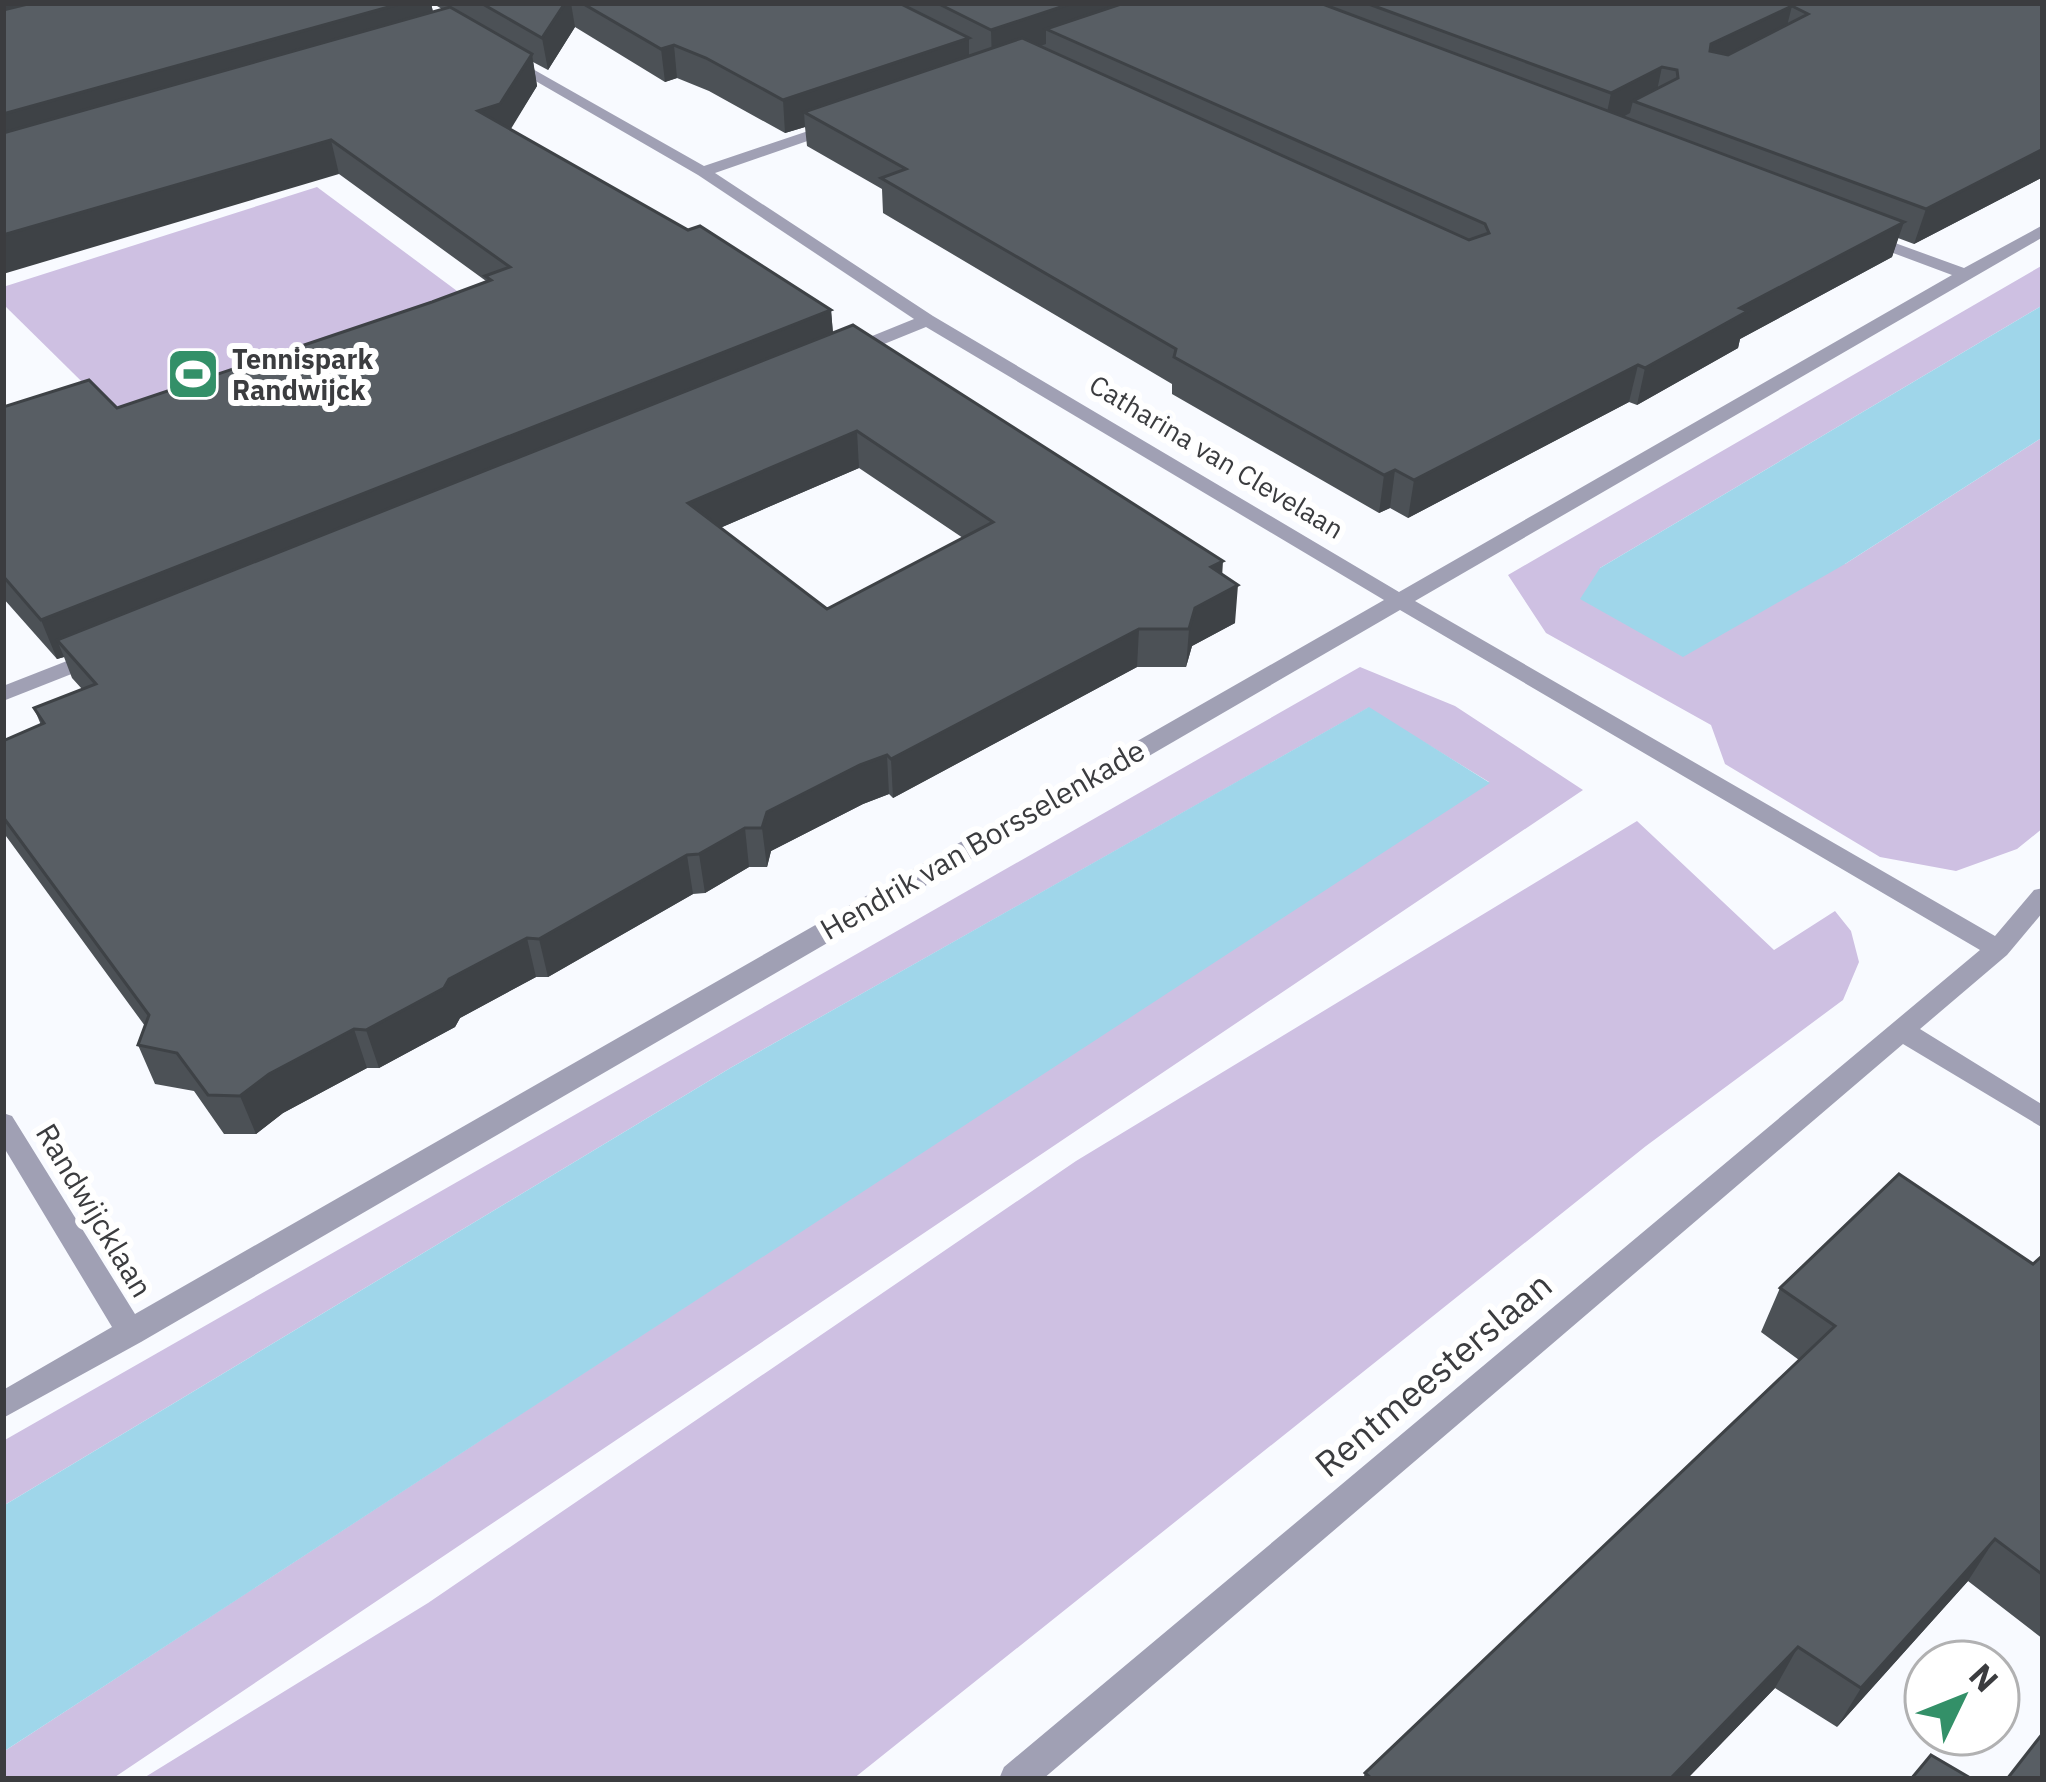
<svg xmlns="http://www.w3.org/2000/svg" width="2046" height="1782" viewBox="0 0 2046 1782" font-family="'IBM Plex Sans',sans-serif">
	<rect width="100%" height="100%" fill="#f8faff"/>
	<g fill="#cec0e2">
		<path d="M 317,187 L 484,311 L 138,437 L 3,304 L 3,287 Z"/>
		<path d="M 2043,265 L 2043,305 L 1600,568 L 1845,564 L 2043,437 L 2043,828 L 2017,849 L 1956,871 L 1880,857 L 1725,764 L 1711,725 L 1546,633 L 1508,575 Z"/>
		<path d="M 1360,667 L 1455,706 L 1583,790 L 112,1779 L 3,1779 L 3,1752 L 1489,782 L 1368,708 L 732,1067 L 3,1506 L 3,1441 Z"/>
		<path d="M 1637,821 L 1774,950 L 1835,911 L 1851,931 L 1859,962 L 1843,1000 L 1646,1146 L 853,1779 L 142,1779 L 428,1603 L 1076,1161 Z"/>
	</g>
	<g fill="#9fd6ea">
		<path d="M 2043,305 L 2043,437 L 1845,564 L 1683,657 L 1580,599 L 1600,568 Z"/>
		<path d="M 1369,707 L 1490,783 L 3,1752 L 3,1506 L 732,1067 Z"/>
	</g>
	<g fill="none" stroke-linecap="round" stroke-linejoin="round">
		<g fill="#a0a0b4" fill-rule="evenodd">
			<path d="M 508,55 L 704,166 L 832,123 L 842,123 L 842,129 L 715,173 L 933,316 L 1399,592 L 1952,275 L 1861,241 L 1861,235 L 1873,235 L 1964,268 L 2043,225 L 2043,237 L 1415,601 L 1995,936 L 2034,890 L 2043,888 L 2043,912 L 2007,955 L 1920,1029 L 2043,1105 L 2043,1128 L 1903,1044 L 1043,1779 L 999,1779 L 1004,1767 L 1980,950 L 1400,610 L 141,1342 L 3,1418 L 3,1390 L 112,1327 L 3,1146 L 3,1113 L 12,1116 L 135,1314 L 1384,600 L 926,327 L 857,355 L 845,355 L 845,347 L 914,319 L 698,175 L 503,62 L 503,56 Z"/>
			<path d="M 95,650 L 106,657 L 102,662 L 3,701 L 3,686 Z"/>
		</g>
	</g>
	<g fill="#4c5156" fill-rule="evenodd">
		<path d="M 3,3 L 431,3 L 433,12 L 442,9 L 432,3 L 2043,3 L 2043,177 L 1914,244 L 1898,238 L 1892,257 L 1740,339 L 1738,348 L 1637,405 L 1629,402 L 1408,518 L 1390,508 L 1379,513 L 1172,394 L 1172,384 L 883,213 L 882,189 L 807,146 L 805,127 L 785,133 L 709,91 L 677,78 L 665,82 L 575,27 L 548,70 L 533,62 L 537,86 L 510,129 L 831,310 L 833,333 L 1222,574 L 1235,623 L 1192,646 L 1186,667 L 1137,667 L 893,798 L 889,794 L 863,804 L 771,851 L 767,867 L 749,867 L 705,893 L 693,894 L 548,977 L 536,977 L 460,1018 L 455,1027 L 379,1068 L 367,1068 L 283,1113 L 256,1134 L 224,1134 L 194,1091 L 155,1084 L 138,1045 L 145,1026 L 3,832 L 3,741 L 41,725 L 34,708 L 82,689 L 72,678 L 64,657 L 57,659 L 3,598 L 3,407 L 117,408 L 432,302 L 486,282 L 486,281 L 339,174 ZM 859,468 L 963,538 L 827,609 L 720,528 Z"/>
		<path d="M 2043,1255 L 2043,1639 L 1968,1581 L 1837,1727 L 1775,1688 L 1687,1779 L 1363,1779 L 1365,1773 L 1799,1360 L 1761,1332 L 1780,1288 L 2033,1264 Z"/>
	</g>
	<g fill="#3e4246">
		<path d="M 3,3 L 99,3 L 3,27 Z"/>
		<path d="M 403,3 L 431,3 L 436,27 L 3,151 L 3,114 Z"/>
		<path d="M 565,3 L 571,3 L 575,27 L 548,70 L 542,38 Z"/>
		<path d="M 1073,3 L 1166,3 L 1046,29 L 1046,44 L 992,63 L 991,30 Z"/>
		<path d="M 1792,6 L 1784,38 L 1704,77 L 1711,44 Z"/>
		<path d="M 969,38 L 969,70 L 804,112 L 805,127 L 785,133 L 783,100 Z"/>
		<path d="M 674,45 L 677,78 L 665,82 L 661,49 Z"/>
		<path d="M 532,54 L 537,86 L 506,137 L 478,111 Z"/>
		<path d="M 1662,67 L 1655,100 L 1633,101 L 1630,113 L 1604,127 L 1611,93 Z"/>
		<path d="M 331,140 L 339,174 L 3,274 L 3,235 Z"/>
		<path d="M 2043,149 L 2043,177 L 1914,244 L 1926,209 Z"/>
		<path d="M 1904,222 L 1892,257 L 1740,339 L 1738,348 L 1637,405 L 1645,368 L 1740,308 Z"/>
		<path d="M 831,310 L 834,347 L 57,640 L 64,657 L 57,659 L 41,620 Z"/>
		<path d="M 1638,365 L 1629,402 L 1408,518 L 1414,480 Z"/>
		<path d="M 857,431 L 859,468 L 692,540 L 688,503 Z"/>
		<path d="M 1395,470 L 1390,508 L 1379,513 L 1384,475 Z"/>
		<path d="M 1223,561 L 1221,595 L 1238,585 L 1235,623 L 1192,646 L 1186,667 L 1189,629 L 1195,608 L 1211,567 Z"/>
		<path d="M 1139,629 L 1137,667 L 893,798 L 891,759 Z"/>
		<path d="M 887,755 L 889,794 L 863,804 L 771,851 L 767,867 L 762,828 L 767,812 L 860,765 Z"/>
		<path d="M 745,828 L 749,867 L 705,893 L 699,854 Z"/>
		<path d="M 687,855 L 693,894 L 548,977 L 539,939 Z"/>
		<path d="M 527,938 L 536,977 L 460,1018 L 455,1027 L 379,1068 L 366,1030 L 449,979 Z"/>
		<path d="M 354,1029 L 367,1068 L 283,1113 L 256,1134 L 240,1096 L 269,1074 Z"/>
		<path d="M 1995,1539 L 1968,1581 L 1837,1727 L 1861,1688 Z"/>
		<path d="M 1798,1647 L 1775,1688 L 1687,1779 L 1670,1779 Z"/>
	</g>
	<g fill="#585e64" stroke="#3e4246" stroke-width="3" fill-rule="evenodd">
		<path d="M 32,3 L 403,3 L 3,114 L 3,10 Z"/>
		<path d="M 481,3 L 565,3 L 542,38 Z"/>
		<path d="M 582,3 L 899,3 L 969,38 L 783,100 L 706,58 L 674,45 L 661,49 Z"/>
		<path d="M 937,3 L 1073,3 L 991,30 Z"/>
		<path d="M 1124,3 L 1320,3 L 1904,222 L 1740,308 L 1748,311 L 1645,368 L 1638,365 L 1414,480 L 1395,470 L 1384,475 L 1174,357 L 1176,349 L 881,178 L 906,169 L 804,112 L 1022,38 L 1469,240 L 1489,233 L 1485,224 L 1046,29 Z"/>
		<path d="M 1366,3 L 2043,3 L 2043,149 L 1926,209 L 1633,101 L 1678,78 L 1677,70 L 1662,67 L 1611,93 ZM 1792,6 L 1808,14 L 1728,55 L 1710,51 L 1711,44 Z"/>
		<path d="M 450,7 L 532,54 L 500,104 L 478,111 L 688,230 L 700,226 L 831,310 L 41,620 L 3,576 L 3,407 L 89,380 L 117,408 L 432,302 L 491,280 L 485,276 L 510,267 L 331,140 L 3,235 L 3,133 Z"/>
		<path d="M 853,325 L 1223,561 L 1211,567 L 1238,585 L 1195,608 L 1189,629 L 1139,629 L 891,759 L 887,755 L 860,765 L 767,812 L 762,828 L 745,828 L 699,854 L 687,855 L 539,939 L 527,938 L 449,979 L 444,988 L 366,1030 L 354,1029 L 269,1074 L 240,1096 L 208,1095 L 177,1053 L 138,1045 L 149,1015 L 3,817 L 3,741 L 44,723 L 34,708 L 96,684 L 57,640 ZM 857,431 L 993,522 L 827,609 L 688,503 Z"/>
		<path d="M 1899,1174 L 2033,1264 L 2043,1255 L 2043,1575 L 1995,1539 L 1861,1688 L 1798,1647 L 1670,1779 L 1372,1779 L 1365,1773 L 1835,1326 L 1780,1288 Z"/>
		<path d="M 2043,1733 L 2043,1779 L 2007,1779 Z"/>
		<path d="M 1931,1755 L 1972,1779 L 1911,1779 Z"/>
	</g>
	<defs>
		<g id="stadium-square" transform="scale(2.7)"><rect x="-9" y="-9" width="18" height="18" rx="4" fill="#339068" stroke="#fff"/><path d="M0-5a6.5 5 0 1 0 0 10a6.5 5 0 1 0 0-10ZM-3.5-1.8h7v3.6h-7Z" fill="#fff"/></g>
	</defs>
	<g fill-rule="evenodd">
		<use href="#stadium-square" x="193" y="374"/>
	</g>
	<g text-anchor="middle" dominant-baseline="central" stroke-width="12" stroke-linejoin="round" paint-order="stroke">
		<g font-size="27" font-weight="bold" fill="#3b3c3f" stroke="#fff" text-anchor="start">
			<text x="232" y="358">Tennispark<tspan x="232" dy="31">Randwijck</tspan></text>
		</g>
		<g font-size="27" fill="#3b3c3f" stroke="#fff">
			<text transform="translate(1217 456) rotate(31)">Catharina van Clevelaan</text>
		</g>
		<g font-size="30" fill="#3b3c3f" stroke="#fff">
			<text transform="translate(982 839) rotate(-30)">Hendrik van Borsselenkade</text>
			<text transform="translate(95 1210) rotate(59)">Randwijcklaan</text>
		</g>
		<g font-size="36" fill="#3b3c3f" stroke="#fff">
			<text transform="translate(1433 1374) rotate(-40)">Rentmeesterslaan</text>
		</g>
	</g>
	<rect width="2046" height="1782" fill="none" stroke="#3b3c3f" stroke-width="12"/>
	<g transform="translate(1962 1698) rotate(47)"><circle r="57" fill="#ffffff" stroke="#b1b1b2" stroke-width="3"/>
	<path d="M0-9L21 45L0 30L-21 45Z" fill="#339068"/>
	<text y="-18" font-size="33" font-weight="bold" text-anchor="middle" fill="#3b3c3f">N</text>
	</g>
</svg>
